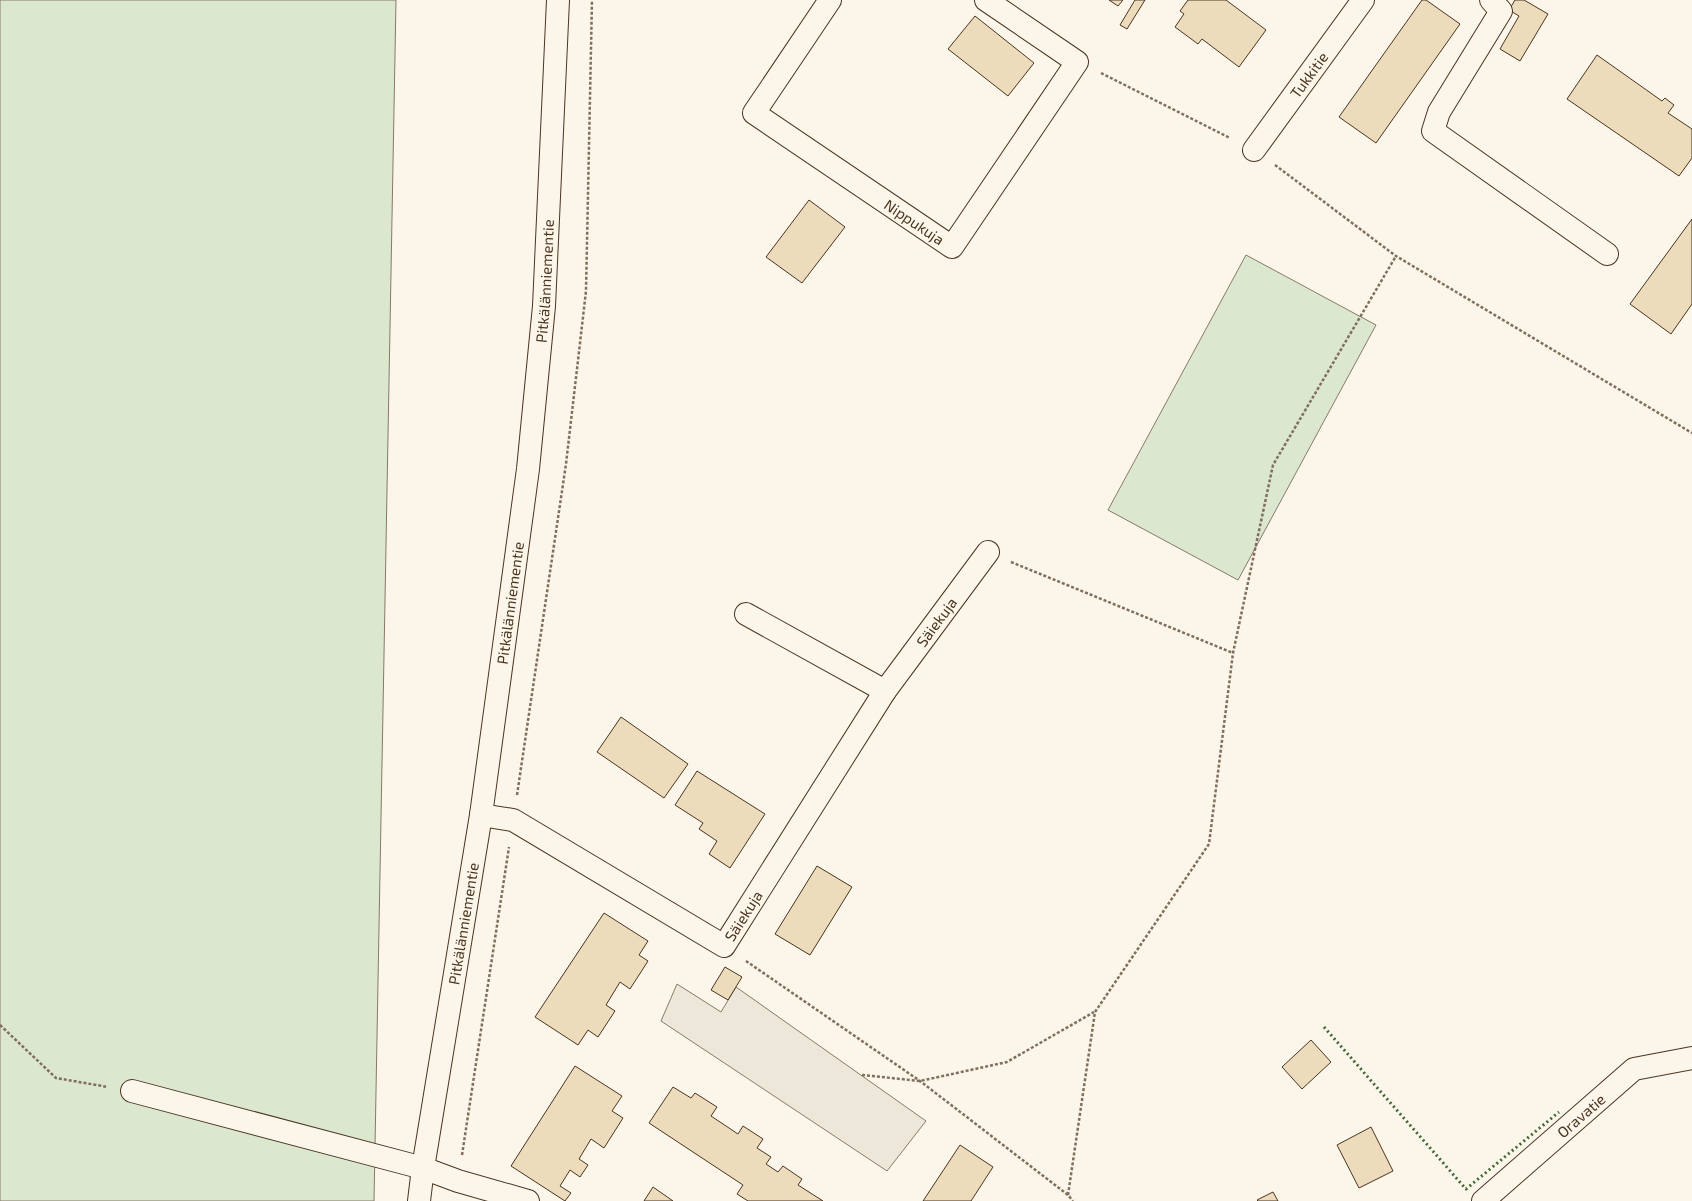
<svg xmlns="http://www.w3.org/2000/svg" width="1692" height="1201" viewBox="0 0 1692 1201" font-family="'Exo 2',sans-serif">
	<rect width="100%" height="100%" fill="#fbf6e9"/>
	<g fill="#dce7d0" stroke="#887966">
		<path d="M 0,0 L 396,0 L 374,1201 L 0,1201 Z"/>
		<path d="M 1246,255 L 1376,325 L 1238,580 L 1108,510 Z"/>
	</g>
	<path fill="#ede7d9" stroke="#887966" d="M 677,984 L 721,1012 L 736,987 L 926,1121 L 887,1171 L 661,1021 Z"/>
	<g fill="#ecdcbc" stroke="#4a3520">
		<path d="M 1109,0 L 1123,0 L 1118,6 Z"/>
		<path d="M 1135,0 L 1145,0 L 1127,29 L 1120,25 Z"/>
		<path d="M 1188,0 L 1226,0 L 1266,30 L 1239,67 L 1202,39 L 1198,44 L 1175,27 L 1184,14 L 1180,11 Z"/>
		<path d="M 1422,0 L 1426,0 L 1460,24 L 1376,143 L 1339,117 Z"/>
		<path d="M 1515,0 L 1524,0 L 1548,14 L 1520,61 L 1500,49 L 1519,16 L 1509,10 Z"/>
		<path d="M 975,16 L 1034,63 L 1008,96 L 948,49 Z"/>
		<path d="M 1597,55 L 1662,101 L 1665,98 L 1674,105 L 1668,113 L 1692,129 L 1692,158 L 1679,176 L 1567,99 Z"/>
		<path d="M 809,200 L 845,227 L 802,283 L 766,257 Z"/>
		<path d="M 1692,219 L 1692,304 L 1671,334 L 1630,304 Z"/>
		<path d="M 621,717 L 688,764 L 664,798 L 597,752 Z"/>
		<path d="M 697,771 L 765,814 L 730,868 L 709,854 L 717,841 L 699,829 L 703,823 L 675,805 Z"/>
		<path d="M 817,866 L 852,887 L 810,955 L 775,934 Z"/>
		<path d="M 604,913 L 648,941 L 639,955 L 648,961 L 630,989 L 620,982 L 606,1005 L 615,1011 L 598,1037 L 588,1030 L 578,1045 L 535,1017 Z"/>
		<path d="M 725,967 L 742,977 L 728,1000 L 711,990 Z"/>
		<path d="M 1311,1040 L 1331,1062 L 1302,1089 L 1282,1067 Z"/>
		<path d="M 575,1066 L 622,1096 L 612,1111 L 623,1118 L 604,1148 L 591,1139 L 579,1159 L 588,1165 L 580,1177 L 570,1170 L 560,1186 L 571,1193 L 565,1201 L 511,1166 Z"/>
		<path d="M 673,1087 L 691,1098 L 695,1093 L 717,1107 L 711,1116 L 738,1134 L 743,1126 L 763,1139 L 757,1148 L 771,1157 L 766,1164 L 778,1172 L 783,1166 L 802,1179 L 798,1185 L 823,1201 L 748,1201 L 737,1194 L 743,1185 L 649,1123 Z"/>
		<path d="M 1371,1127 L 1393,1171 L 1359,1188 L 1337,1145 Z"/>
		<path d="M 960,1145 L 993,1167 L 971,1201 L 923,1201 Z"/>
		<path d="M 653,1187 L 673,1201 L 644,1201 Z"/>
		<path d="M 1273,1192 L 1278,1201 L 1258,1201 L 1257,1200 Z"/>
	</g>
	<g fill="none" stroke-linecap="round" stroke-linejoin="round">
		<g stroke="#4a3520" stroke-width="24">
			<g id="minor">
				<path id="s1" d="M 830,0 L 754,113 L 952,247 L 1077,62 L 986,0"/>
				<path d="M 1491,0 L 1501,11 L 1439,112 L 1433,131 L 1607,254"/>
				<path id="s2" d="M 1254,150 L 1363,0"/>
				<path id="s3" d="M 885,691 L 988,552"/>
				<path id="s4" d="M 481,815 L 513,820 L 724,946 L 885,691 L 746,614"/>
				<path d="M 132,1091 L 423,1168 L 458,1181 L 528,1201"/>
				<path id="s5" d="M 419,1201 L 423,1168 L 481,815 L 528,469 L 544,306 L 558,0"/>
				<path id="s6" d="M 1483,1201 L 1634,1069 L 1692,1058"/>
			</g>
		</g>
		<g stroke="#7f6f5c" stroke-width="2.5" stroke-dasharray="3 2" stroke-linecap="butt">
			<path d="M 1101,73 L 1230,138"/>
			<path d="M 1275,165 L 1396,256 L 1692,433"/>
			<path d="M 1011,562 L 1233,653"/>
			<path d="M 517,795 L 566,464 L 586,291 L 592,0"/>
			<path d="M 746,961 L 920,1081 L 1068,1195 L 1073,1201"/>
			<path d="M 0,1025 L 56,1078 L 108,1087"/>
			<path d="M 862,1075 L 920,1081 L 1007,1062 L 1094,1012"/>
			<path d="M 462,1155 L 509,847"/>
			<path d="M 1068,1195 L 1095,1012 L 1209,844 L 1233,653 L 1273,465 L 1396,256"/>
		</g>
		<use href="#minor" stroke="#fbf6e9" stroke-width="22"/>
		<path stroke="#436837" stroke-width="3" stroke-dasharray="2 3" stroke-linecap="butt" d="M 1324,1027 L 1466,1189 L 1559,1112"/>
	</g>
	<g text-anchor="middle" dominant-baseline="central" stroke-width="3" stroke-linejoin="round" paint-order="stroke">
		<g font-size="15" fill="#4a3520" stroke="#fbf6e9">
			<text stroke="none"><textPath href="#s2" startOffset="93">Tukkitie</textPath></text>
			<text stroke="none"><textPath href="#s1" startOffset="330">Nippukuja</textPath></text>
			<text stroke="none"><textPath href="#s5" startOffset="929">Pitkälänniementie</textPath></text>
			<text stroke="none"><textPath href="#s5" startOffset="605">Pitkälänniementie</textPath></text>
			<text stroke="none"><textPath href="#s3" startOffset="86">Säiekuja</textPath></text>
			<text stroke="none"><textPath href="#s4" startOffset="314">Säiekuja</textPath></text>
			<text stroke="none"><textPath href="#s5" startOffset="281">Pitkälänniementie</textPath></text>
			<text stroke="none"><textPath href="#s6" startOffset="130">Oravatie</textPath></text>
		</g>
	</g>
</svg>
